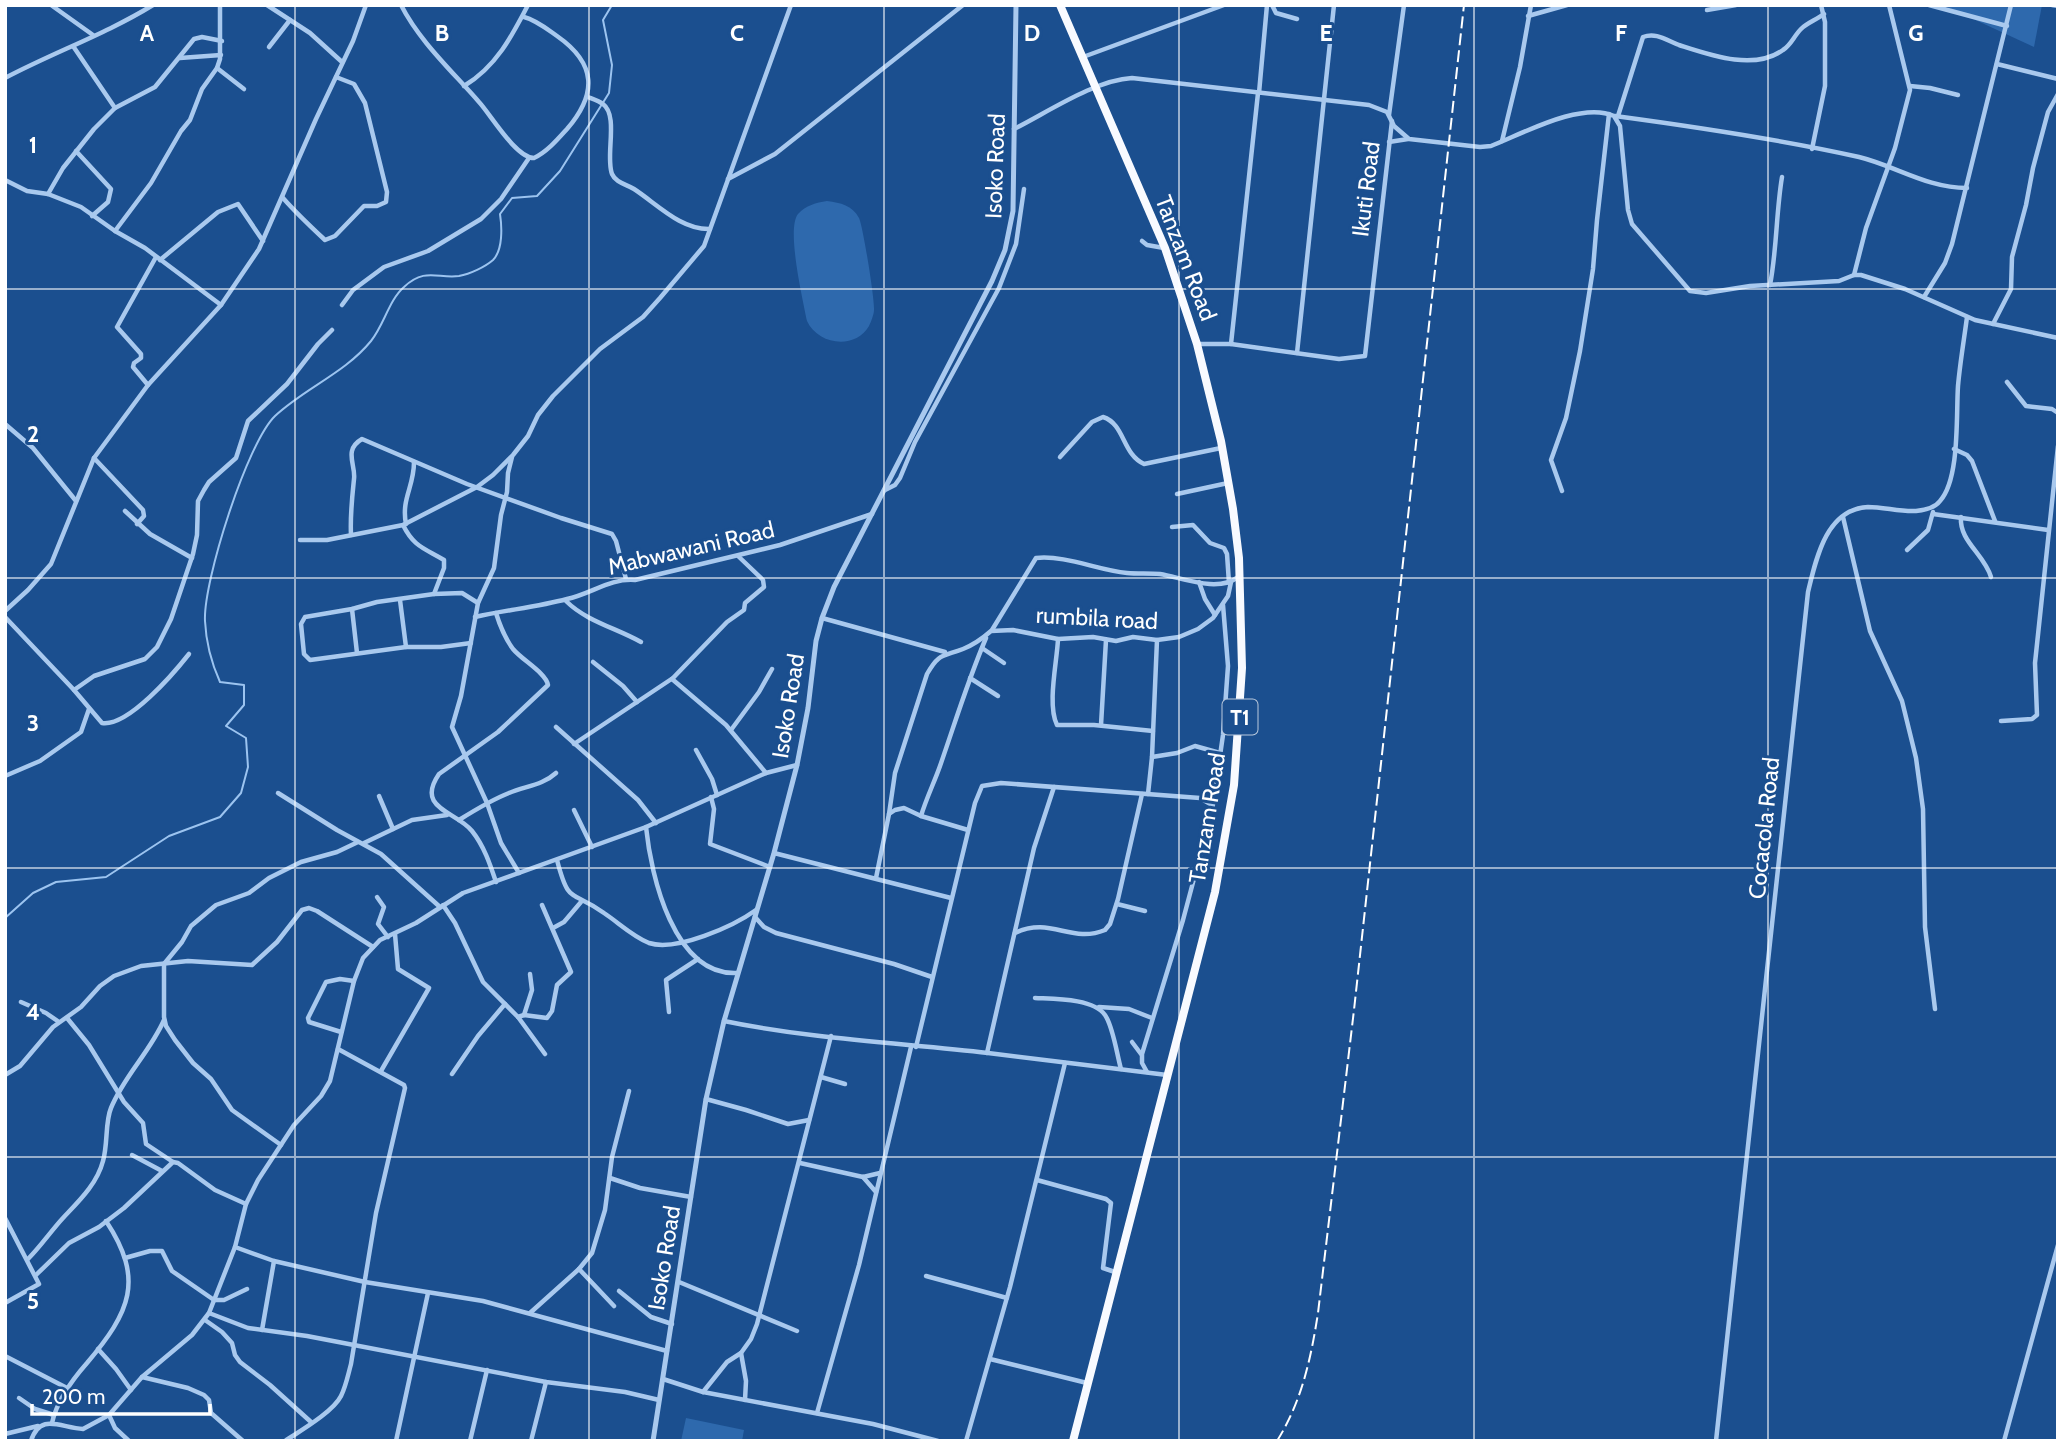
<svg xmlns="http://www.w3.org/2000/svg" width="2063" height="1446" viewBox="0 0 2063 1446" font-family="Cabin,sans-serif">
	<rect width="100%" height="100%" fill="#1b4f8f"/>
	<g fill="#2e69ad">
		<path d="M 1943,5 L 2042,5 L 2034,47 Z"/>
		<path d="M 827,201 C 841,203 852,205 859,218 C 863,226 875,301 874,310 C 874,314 871,322 869,326 C 855,350 818,345 807,321 C 803,300 786,229 798,214 C 806,205 816,203 827,201 Z"/>
		<path d="M 686,1418 L 744,1430 L 742,1441 L 681,1441 Z"/>
	</g>
	<g fill="none" stroke-linecap="round" stroke-linejoin="round">
		<path stroke="#9cc4f0" stroke-width="2" d="M 5,918 L 33,893 L 56,882 L 106,877 L 169,836 L 220,817 L 241,793 L 248,767 L 246,738 L 226,726 L 244,705 L 244,685 L 220,682 C 211,662 206,643 205,621 C 203,582 247,443 275,416 C 305,388 345,373 371,341 C 384,325 389,300 404,287 C 425,267 438,279 459,276 C 470,274 485,267 493,260 C 503,250 502,227 500,214 L 512,198 L 537,196 L 560,171 L 609,93 L 612,65 L 603,20 L 612,5"/>
		<g stroke="#a9c9ee" stroke-width="4.5">
			<path d="M 51,5 L 93,35"/>
			<path d="M 267,5 L 310,33 L 342,62"/>
			<path d="M 401,5 C 420,42 452,71 479,102 C 491,115 516,158 534,158 C 547,152 558,139 567,129 C 597,94 597,64 557,36 C 547,29 536,20 524,17"/>
			<path d="M 1272,5 L 1276,13 L 1297,19"/>
			<path d="M 1929,5 L 2007,26"/>
			<path d="M 2052,5 L 2058,6"/>
			<path d="M 1707,10 L 1736,5"/>
			<path d="M 1528,16 L 1567,5"/>
			<path d="M 73,46 L 115,108"/>
			<path d="M 269,47 L 290,20"/>
			<path d="M 1083,57 L 1224,5"/>
			<path d="M 180,58 L 221,55"/>
			<path d="M 1997,64 L 2058,79"/>
			<path d="M 217,68 L 244,89"/>
			<path d="M 5,78 C 54,52 106,34 153,5"/>
			<path d="M 464,86 C 496,67 512,36 528,5"/>
			<path d="M 1910,86 L 1930,88 L 1958,95"/>
			<path d="M 1259,93 L 1267,5"/>
			<path d="M 588,97 C 593,99 599,101 603,104 C 619,116 605,156 612,174 C 616,183 626,184 634,189 C 657,204 681,230 710,229"/>
			<path d="M 1389,115 L 1404,5"/>
			<path d="M 1615,116 C 1697,127 1778,139 1859,157 C 1896,166 1927,188 1967,188"/>
			<path d="M 1618,116 L 1643,37 C 1656,32 1666,40 1679,45 C 1710,55 1754,71 1783,50 C 1791,45 1794,36 1801,29 C 1807,23 1816,20 1824,14"/>
			<path d="M 1014,129 C 1048,112 1095,80 1132,78 L 1369,105 L 1387,112 L 1394,126 L 1409,139 L 1480,147 L 1491,146 C 1522,134 1581,101 1614,116 L 1620,126 L 1628,210 L 1632,224 L 1690,291 L 1706,293 L 1750,286 L 1839,281 L 1854,275 L 1861,275 L 1905,289 L 1975,320 L 2058,338"/>
			<path d="M 1502,141 L 1520,67 L 1531,5"/>
			<path d="M 1389,142 L 1408,139"/>
			<path d="M 1812,149 L 1825,86 L 1825,22 L 1821,5"/>
			<path d="M 76,151 L 111,189 L 108,202 L 92,216"/>
			<path d="M 728,179 L 775,154 L 963,5"/>
			<path d="M 5,180 L 27,191 L 48,194 L 81,207 L 115,231 L 145,248 L 221,305"/>
			<path d="M 48,194 L 63,168 L 94,129 L 115,108 L 155,87 L 194,39 L 202,37 L 222,41"/>
			<path d="M 283,198 C 297,214 311,227 325,240 L 335,236 L 364,206 L 377,206 L 386,202 L 387,192 L 365,103 L 354,84 L 336,77"/>
			<path d="M 115,231 L 151,183 L 181,131 L 190,120 L 202,89 L 217,68 L 220,59 L 220,5"/>
			<path d="M 1142,241 L 1147,245 L 1164,248"/>
			<path d="M 160,260 L 218,212 L 238,204 L 263,241"/>
			<path d="M 1854,275 L 1866,228 L 1895,148 L 1910,90 L 1889,5"/>
			<path d="M 1770,285 C 1777,249 1776,213 1782,177"/>
			<path d="M 1924,297 L 1945,263 L 1952,244 L 2011,5"/>
			<path d="M 342,305 L 353,290 L 384,267 L 428,251 L 481,219 L 501,199 L 529,158"/>
			<path d="M 1993,324 L 2011,289 L 2012,257 L 2026,205 L 2033,168 L 2048,112 L 2058,94"/>
			<path d="M 1198,344 L 1231,344 L 1339,359 L 1365,356 L 1392,121"/>
			<path d="M 1231,344 L 1258,93"/>
			<path d="M 1297,353 L 1334,5"/>
			<path d="M 2007,382 L 2026,406 L 2052,409 L 2058,413"/>
			<path d="M 148,385 L 133,367 L 134,363 L 141,358 L 141,354 L 117,327 L 156,257"/>
			<path d="M 5,424 L 33,448 L 76,501"/>
			<path d="M 1954,449 L 1967,455 L 1972,461 L 1995,521"/>
			<path d="M 512,457 L 508,473 L 507,492 L 501,515 L 494,568 L 478,603 L 461,696 L 452,727 L 487,803 L 501,843 L 519,873"/>
			<path d="M 1060,457 L 1092,422 L 1103,417 C 1125,424 1122,454 1144,464 L 1221,448"/>
			<path d="M 94,458 L 143,510 L 144,516 L 137,524"/>
			<path d="M 885,490 L 895,485 L 900,478 L 915,442 L 999,288 L 1016,244 L 1024,189"/>
			<path d="M 1562,491 L 1551,460 L 1566,418 L 1580,351 L 1593,269 L 1597,220 L 1609,114"/>
			<path d="M 1177,494 L 1228,483"/>
			<path d="M 125,511 L 150,534 L 192,558"/>
			<path d="M 1933,514 L 2048,530"/>
			<path d="M 1843,517 L 1870,631 L 1902,701 L 1916,758 L 1923,809 L 1925,927 L 1935,1009"/>
			<path d="M 1961,517 C 1959,541 1984,554 1991,577"/>
			<path d="M 406,524 C 401,499 414,487 414,462"/>
			<path d="M 403,525 C 414,547 424,548 444,560 L 444,568 L 434,594"/>
			<path d="M 1172,527 L 1193,525 L 1210,543 L 1224,548 L 1227,554 L 1229,583"/>
			<path d="M 351,535 C 350,515 352,498 354,479 C 356,465 343,450 362,439 L 467,484 L 561,518 L 612,534 L 616,541 L 626,579"/>
			<path d="M 300,540 L 327,540 L 403,525 L 477,487 L 493,475 L 513,455 L 528,436 L 538,415 L 553,396 L 600,349 L 643,317 L 660,298 L 704,246 L 791,5"/>
			<path d="M 1907,550 L 1928,530 L 1933,512"/>
			<path d="M 1199,582 L 1205,599 L 1215,615"/>
			<path d="M 400,600 L 406,647"/>
			<path d="M 566,601 C 586,621 616,628 641,642"/>
			<path d="M 352,609 L 357,653"/>
			<path d="M 5,611 L 28,590 L 51,564 L 94,458 L 148,385 L 221,305 L 259,249 L 316,119 L 353,41 L 366,5"/>
			<path d="M 5,617 L 74,690 L 102,723 C 128,727 174,673 189,654"/>
			<path d="M 475,617 C 506,610 537,607 567,599 C 591,594 610,578 635,580 L 780,545 L 872,514"/>
			<path d="M 822,618 L 945,652"/>
			<path d="M 992,630 L 1036,558 C 1066,555 1097,570 1127,573 C 1138,574 1149,573 1160,574 C 1183,578 1218,593 1238,577"/>
			<path d="M 1058,639 C 1057,662 1047,705 1057,725 L 1094,725 L 1153,731"/>
			<path d="M 471,643 L 441,647 L 406,647 L 310,660 L 304,654 L 301,624 L 305,617 L 352,609 L 377,602 L 434,594 L 462,593 L 478,603"/>
			<path d="M 982,648 L 1004,663"/>
			<path d="M 593,662 L 623,686 L 637,702"/>
			<path d="M 970,678 L 998,696"/>
			<path d="M 672,679 L 726,725 L 766,773"/>
			<path d="M 74,690 L 94,676 L 145,659 L 157,647 L 171,619 L 193,554 L 197,535 L 198,501 L 204,490 L 209,482 L 236,458 L 248,421 L 287,384 L 318,344 L 332,330"/>
			<path d="M 2001,721 L 2032,719 L 2037,715 L 2035,663 L 2058,446"/>
			<path d="M 1101,725 L 1106,640"/>
			<path d="M 556,727 L 638,800 L 656,823"/>
			<path d="M 731,730 L 759,692 L 772,669"/>
			<path d="M 574,744 L 673,678 L 727,622 L 744,610 L 745,603 L 764,587 L 763,580 L 738,556"/>
			<path d="M 696,750 L 712,779 L 717,795"/>
			<path d="M 1152,757 L 1177,753 L 1195,746 L 1220,753"/>
			<path d="M 5,776 L 40,761 L 81,732 L 89,709"/>
			<path d="M 278,793 L 337,830 L 381,854 L 440,907"/>
			<path d="M 1148,794 L 1152,757 L 1157,640"/>
			<path d="M 379,796 L 393,829"/>
			<path d="M 711,797 L 714,809 L 710,844 L 770,867"/>
			<path d="M 574,810 L 592,847"/>
			<path d="M 889,814 L 895,773 L 927,674 C 939,653 942,657 963,649 C 973,645 983,638 991,631 L 1013,630 L 1058,639 L 1093,637 L 1116,641 L 1133,637 L 1157,640 L 1179,637 L 1198,629 L 1213,618 L 1228,596 L 1231,582"/>
			<path d="M 921,816 C 926,799 934,783 940,766 C 955,723 968,680 986,638"/>
			<path d="M 459,820 C 475,810 491,800 509,793 C 526,786 543,785 556,773"/>
			<path d="M 646,827 C 651,876 674,976 737,973"/>
			<path d="M 364,843 L 412,820 L 447,815"/>
			<path d="M 774,853 L 951,898"/>
			<path d="M 557,860 C 569,906 571,889 604,913 C 619,923 632,936 649,943 C 676,952 734,926 756,910"/>
			<path d="M 876,878 L 889,814 L 895,810 L 904,808 L 921,816 L 968,830"/>
			<path d="M 496,882 C 490,864 484,846 472,831 C 456,811 415,809 439,774 L 498,732 L 548,685 C 546,673 522,660 513,649 C 505,638 500,626 496,613"/>
			<path d="M 377,897 L 384,907 L 378,924 L 388,937"/>
			<path d="M 1117,904 L 1145,911"/>
			<path d="M 443,905 L 455,923 L 483,982 L 518,1017 L 545,1054"/>
			<path d="M 755,917 L 764,927 L 776,933 L 894,964 L 932,977"/>
			<path d="M 553,928 L 564,922 L 581,902"/>
			<path d="M 1015,933 C 1051,916 1071,944 1105,930 L 1110,924 L 1118,899 L 1142,794"/>
			<path d="M 1035,998 C 1053,999 1093,998 1105,1015 C 1113,1026 1117,1055 1121,1069"/>
			<path d="M 21,1002 L 46,1013 L 59,1022"/>
			<path d="M 1099,1007 L 1129,1009 L 1152,1018"/>
			<path d="M 669,1012 L 666,980 L 698,959"/>
			<path d="M 524,1015 L 532,990 L 530,974"/>
			<path d="M 518,1017 L 524,1015 L 547,1018 L 552,1011 L 557,985 L 571,972 L 542,905"/>
			<path d="M 67,1018 L 89,1045 L 124,1102 L 143,1123 L 146,1144 L 173,1162"/>
			<path d="M 724,1021 C 811,1039 900,1043 988,1053 C 1048,1060 1107,1068 1167,1075"/>
			<path d="M 341,1032 L 309,1022 L 308,1018 L 326,982 L 340,979 L 354,981"/>
			<path d="M 1132,1042 L 1141,1054"/>
			<path d="M 916,1047 L 975,803 L 982,786 L 1001,783 L 1200,798 L 1212,805"/>
			<path d="M 987,1053 L 1034,848 L 1054,787"/>
			<path d="M 381,1071 L 429,988 L 398,969 L 395,934"/>
			<path d="M 1147,1072 L 1142,1063 L 1142,1054 L 1183,920 L 1212,811 L 1223,735 L 1228,666 L 1223,605"/>
			<path d="M 452,1074 L 478,1036 L 505,1004"/>
			<path d="M 5,1075 L 20,1066 L 53,1027 L 81,1007 L 100,986 L 114,976 L 141,966 L 188,961 L 252,965 L 277,942 L 302,910 L 309,908 L 317,911 L 373,947"/>
			<path d="M 821,1077 L 845,1084"/>
			<path d="M 706,1099 L 746,1110 L 788,1124 L 809,1120"/>
			<path d="M 281,1145 L 232,1110 L 211,1079 L 193,1063 L 175,1040 L 166,1026 L 164,1017 L 164,964 L 182,942 L 191,926 L 216,905 L 249,893 L 269,878 L 301,862 L 337,852 L 358,842"/>
			<path d="M 132,1155 L 162,1171"/>
			<path d="M 800,1163 L 863,1177 L 880,1173"/>
			<path d="M 863,1177 L 876,1192"/>
			<path d="M 610,1178 L 640,1188 L 691,1197"/>
			<path d="M 1037,1180 L 1106,1199 L 1111,1203 L 1103,1268 L 1115,1272"/>
			<path d="M 5,1218 L 39,1284 L 5,1303"/>
			<path d="M 235,1247 L 274,1261 L 365,1282 L 483,1301 L 667,1351"/>
			<path d="M 125,1258 L 150,1251 L 162,1251 L 172,1271 L 214,1300 L 224,1300 L 247,1289"/>
			<path d="M 28,1259 C 41,1246 51,1231 63,1218 C 79,1201 97,1184 103,1161 C 108,1144 105,1122 111,1108 C 124,1076 150,1052 164,1020"/>
			<path d="M 579,1269 L 614,1306"/>
			<path d="M 36,1275 L 69,1243 L 99,1227 L 124,1208 L 173,1162 L 178,1163 L 215,1190 L 246,1204"/>
			<path d="M 926,1276 L 1007,1298"/>
			<path d="M 679,1282 L 797,1331"/>
			<path d="M 619,1291 L 651,1317 L 672,1324"/>
			<path d="M 209,1313 L 248,1328 L 307,1336 L 546,1382 L 625,1392 L 659,1400"/>
			<path d="M 530,1313 L 579,1269 L 592,1253 L 605,1210 L 612,1157 L 629,1091"/>
			<path d="M 205,1320 L 222,1332 L 232,1343 L 235,1355 L 240,1362 L 270,1385 L 311,1422"/>
			<path d="M 262,1330 L 274,1261"/>
			<path d="M 98,1349 L 116,1369 L 131,1390"/>
			<path d="M 5,1356 L 67,1388"/>
			<path d="M 990,1359 L 1087,1383"/>
			<path d="M 142,1377 L 188,1388 L 204,1395 L 209,1400 L 211,1413 L 243,1441"/>
			<path d="M 663,1379 L 703,1392 L 873,1424 L 938,1441"/>
			<path d="M 703,1392 L 727,1362 L 741,1353"/>
			<path d="M 19,1398 L 35,1409 L 54,1415"/>
			<path d="M 745,1400 L 746,1381 L 741,1353 L 751,1339 L 757,1324 L 831,1036"/>
			<path d="M 817,1413 L 859,1265 L 911,1047"/>
			<path d="M 109,1415 L 115,1428 L 129,1441"/>
			<path d="M 52,1423 C 57,1400 72,1380 87,1363 C 130,1312 145,1280 106,1221"/>
			<path d="M 5,1434 L 38,1426"/>
			<path d="M 31,1441 C 40,1412 61,1428 83,1429 L 109,1415 L 142,1377 L 192,1335 L 209,1313 L 235,1247 L 246,1204 L 258,1180 L 294,1125 L 321,1096 L 330,1081 L 354,981 L 363,958 L 380,940 L 416,923 L 463,893 L 646,827 L 766,773 L 797,765"/>
			<path d="M 285,1441 C 300,1431 333,1412 341,1396 C 346,1386 348,1375 351,1364 L 376,1213 L 405,1088 L 404,1085 L 338,1049"/>
			<path d="M 396,1441 L 428,1293"/>
			<path d="M 470,1441 L 487,1370"/>
			<path d="M 531,1441 L 546,1382"/>
			<path d="M 966,1441 L 1010,1287 L 1065,1063"/>
			<path d="M 1716,1441 L 1808,592 C 1816,559 1826,509 1868,507 C 1884,507 1900,512 1916,511 C 1925,510 1935,508 1940,501 C 1960,479 1956,415 1958,386 C 1960,363 1964,340 1967,317"/>
			<path d="M 2004,1441 L 2058,1245"/>
		</g>
		<path stroke="#a9c9ee" stroke-width="5" d="M 653,1441 L 706,1099 L 724,1021 L 774,853 L 797,765 L 808,708 L 816,641 L 822,618 L 834,587 L 992,281 L 1005,250 L 1013,211 L 1016,5"/>
		<path stroke="#f8faff" stroke-width="8" d="M 1060,5 L 1165,248 L 1197,344 L 1221,441 L 1233,509 L 1239,558 L 1242,668 L 1234,785 L 1215,892 L 1073,1441"/>
		<path stroke="#fff" stroke-width="2" stroke-dasharray="12 5" stroke-linecap="butt" d="M 1277,1441 C 1302,1401 1311,1358 1318,1313 L 1354,1010 L 1464,5"/>
	</g>
	<path fill="none" stroke="#fff" stroke-width="2" stroke-opacity="0.55" d="M 295,5 L 295,1441M 589,5 L 589,1441M 884,5 L 884,1441M 1179,5 L 1179,1441M 1474,5 L 1474,1441M 1768,5 L 1768,1441M 5,289 L 2058,289M 5,578 L 2058,578M 5,868 L 2058,868M 5,1157 L 2058,1157"/>
	<g text-anchor="middle" dominant-baseline="central" stroke-width="6" stroke-linejoin="round" paint-order="stroke">
		<rect fill="#1b4f8f" stroke="#bbcadd" stroke-width="2" x="1222.5" y="699.5" width="35" height="35" rx="5"/>
		<g font-size="21" font-weight="bold" fill="#fff">
			<text x="1240" y="717">T1</text>
		</g>
		<g font-size="23" fill="#fff" stroke="#1b4f8f">
			<text transform="translate(995 166) rotate(-88)">Isoko Road</text>
			<text transform="translate(1366 189) rotate(-83)">Ikuti Road</text>
			<text transform="translate(1186 258) rotate(69)">Tanzam Road</text>
			<text transform="translate(691 548) rotate(-13)">Mabwawani Road</text>
			<text transform="translate(1097 618) rotate(3)">rumbila road</text>
			<text transform="translate(788 706) rotate(-81)">Isoko Road</text>
			<text transform="translate(1207 818) rotate(-81)">Tanzam Road</text>
			<text transform="translate(1764 828) rotate(-84)">Cocacola Road</text>
			<text transform="translate(664 1258) rotate(-81)">Isoko Road</text>
		</g>
	</g>
	<g font-size="23" text-anchor="middle" font-weight="bold" fill="#fff" stroke="#1b4f8f" stroke-width="6" stroke-linejoin="round" paint-order="stroke">
		<text x="147" y="41">A</text>
		<text x="442" y="41">B</text>
		<text x="737" y="41">C</text>
		<text x="1032" y="41">D</text>
		<text x="1326" y="41">E</text>
		<text x="1621" y="41">F</text>
		<text x="1916" y="41">G</text>
		<text x="33" y="153">1</text>
		<text x="33" y="442">2</text>
		<text x="33" y="731">3</text>
		<text x="33" y="1020">4</text>
		<text x="33" y="1309">5</text>
	</g>
	<rect width="2063" height="1446" fill="none" stroke="#ffffff" stroke-width="14"/>
	<path d="M32 1404v10h178v-10" fill="none" stroke="#ffffff" stroke-width="3.5"/>
	<text x="42" y="1404" font-size="21" fill="#ffffff" stroke="#1b4f8f" stroke-width="5" paint-order="stroke">200 m</text>
</svg>
